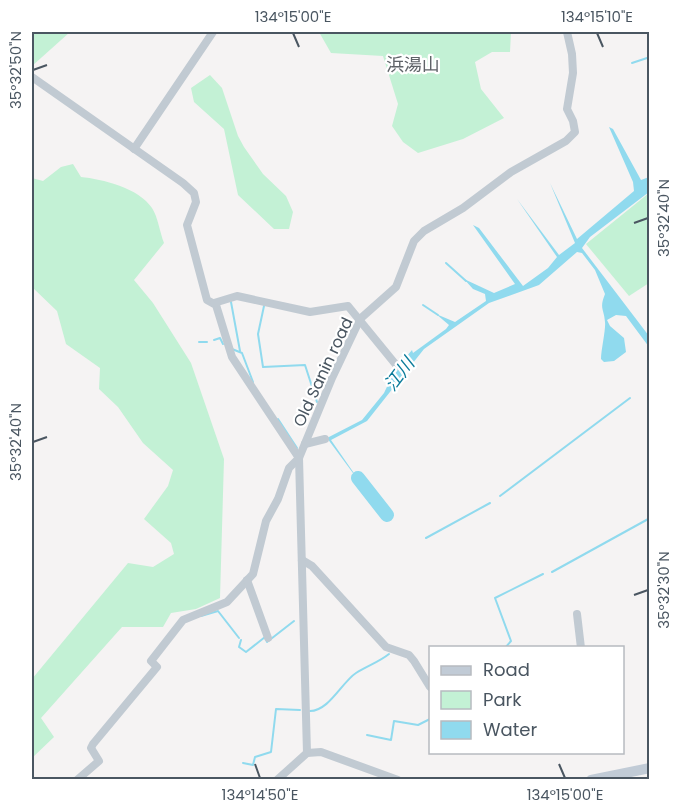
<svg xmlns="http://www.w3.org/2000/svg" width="681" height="811" viewBox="0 0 681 811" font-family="Poppins,'Noto Sans JP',sans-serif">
	<rect width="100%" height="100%" fill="#f5f3f3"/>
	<g fill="#c3f1d5">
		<path d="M 35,32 L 70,32 L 32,66 L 32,35 Z"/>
		<path d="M 319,32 L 511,32 L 510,52 L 492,52 L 475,62 L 481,89 L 504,118 L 463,139 L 418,153 L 403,142 L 392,126 L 398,104 L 383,56 L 331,53 Z"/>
		<path d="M 210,75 L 222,88 L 238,136 L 244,147 L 263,174 L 286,196 L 293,212 L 289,229 L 274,229 L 238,195 L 224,129 L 194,102 L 191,88 Z"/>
		<path d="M 73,164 L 81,177 C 102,179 139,188 152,208 C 158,217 160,233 164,243 L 134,280 L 153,303 L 191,363 L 224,459 L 220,598 L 196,609 L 171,613 L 163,627 L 122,627 L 41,718 L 54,737 L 32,758 L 32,679 L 128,563 L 153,567 L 174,554 L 171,543 L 144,519 L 168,486 L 173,470 L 143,443 L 118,407 L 99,389 L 100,368 L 66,344 L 57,311 L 32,287 L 32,178 L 43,181 L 61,167 Z"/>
		<path d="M 649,193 L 649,283 L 629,296 L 586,244 Z"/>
	</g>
	<path fill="#90daee" d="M 609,127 L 613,129 L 641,180 L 649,177 L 649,192 L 590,237 L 582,248 L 649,336 L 649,347 L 626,316 L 616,315 L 607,320 L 610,326 L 624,338 L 626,352 L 614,361 L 604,362 L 601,359 C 601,350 606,329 605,322 C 604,308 599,309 605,294 L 595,270 L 582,253 L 577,252 L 539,285 L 489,303 L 424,349 L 367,421 L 331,440 L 367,492 L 327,438 L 362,420 L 384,393 L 395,370 L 412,350 L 413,353 L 446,329 L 449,325 L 436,314 L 455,322 L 486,301 L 485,294 L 473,289 L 464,279 L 494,293 L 515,284 L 473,225 L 479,228 L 523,286 L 548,268 L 557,257 L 517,199 L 559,255 L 575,243 L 550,183 L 577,239 L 634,191 L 633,182 Z"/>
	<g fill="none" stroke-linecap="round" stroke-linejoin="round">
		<g stroke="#90daee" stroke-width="2">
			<path d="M 632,63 L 650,57"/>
			<path d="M 446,263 L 466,281"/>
			<path d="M 231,302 L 240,351"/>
			<path d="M 423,305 L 438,315"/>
			<path d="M 264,306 L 258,334 L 263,367 L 305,365 L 317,402"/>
			<path d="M 214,340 L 220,338 L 223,344"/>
			<path d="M 199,342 L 207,342"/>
			<path d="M 232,349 L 242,353 L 253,382"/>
			<path d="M 278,419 L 297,448"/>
			<path d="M 500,496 L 630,398"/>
			<path d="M 426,538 L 490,503"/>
			<path d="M 552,572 L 650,518"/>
			<path d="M 201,616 L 218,611 L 239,638"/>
			<path d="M 241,640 L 239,647 L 246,652 L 265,637 L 267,642 L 294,621"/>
			<path d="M 505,648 L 511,641 L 495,598 L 543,574"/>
			<path d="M 310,711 C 329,711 342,682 356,673 C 367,666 379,662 389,654"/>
			<path d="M 367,735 L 391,740 L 394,721 L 418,725 L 430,719"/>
			<path d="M 243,763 L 253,765 L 255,757 L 271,752 L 276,709 L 300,710"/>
		</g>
		<path stroke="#90daee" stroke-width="14" d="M 358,478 L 387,515"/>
		<g stroke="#c1cad2" stroke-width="8">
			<path d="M 32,77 L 183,183 L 194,193 L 196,202 L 187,225 L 207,300 L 216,305 L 232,357 L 299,458 L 289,468 L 278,499 L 266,521 L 253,574 L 227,602 L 183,620 L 151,661 L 157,667 L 93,744 L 91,748 L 99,761 L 77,780"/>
			<path d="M 134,149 L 213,32"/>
			<path d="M 214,303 L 237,296 L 310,312 L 348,306 L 397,366"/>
			<path d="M 305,444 L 325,439"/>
			<path d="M 302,560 L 312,566 L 386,647 L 409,655 L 414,661 L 430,687"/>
			<path d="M 247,580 L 268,638"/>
			<path d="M 577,614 L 581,648"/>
			<path d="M 307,753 L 321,752 L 398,780"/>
			<path d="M 277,780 L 307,753 L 299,458 L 332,378 L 360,319 L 396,287 L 414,241 L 424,231 L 463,208 L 511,172 L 566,141 L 575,132 L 573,121 L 567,109 L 573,73 L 572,54 L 567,32"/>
		</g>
		<path stroke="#c1cbd6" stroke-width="10" d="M 591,780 L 650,768"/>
	</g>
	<path fill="none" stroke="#4a5661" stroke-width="2" d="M 293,33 L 299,47M 597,33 L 603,47M 33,70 L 47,65M 634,223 L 648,218M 33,442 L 47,437M 634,595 L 648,590M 255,764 L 260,778M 559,764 L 565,778"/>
	<g text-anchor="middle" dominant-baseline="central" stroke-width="4.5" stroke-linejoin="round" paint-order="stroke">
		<g font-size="16" fill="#4a5661" stroke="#fff">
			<text transform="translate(323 372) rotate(-65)">Old Sanin road</text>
		</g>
		<g font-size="18" fill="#5f6368" stroke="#fff">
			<text x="413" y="64">浜湯山</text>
		</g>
		<g font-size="18" font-style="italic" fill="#0c7c9b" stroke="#fff">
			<text transform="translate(399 374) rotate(-53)">江川</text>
		</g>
	</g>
	<rect width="681" height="811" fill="none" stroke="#ffffff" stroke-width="66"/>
	<rect x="429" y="646" width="195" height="108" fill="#ffffff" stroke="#b7bbc0" stroke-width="1.5"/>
	<rect x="441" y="666" width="30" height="9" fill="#c1cbd6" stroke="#b7bbc0" stroke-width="1.5"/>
	<text x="483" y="676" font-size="18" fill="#4a5661">Road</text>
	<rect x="441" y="691" width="30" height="18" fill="#c3f1d5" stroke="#b7bbc0" stroke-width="1.5"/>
	<text x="483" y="706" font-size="18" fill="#4a5661">Park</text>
	<rect x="441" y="721" width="30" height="18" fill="#90daee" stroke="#b7bbc0" stroke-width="1.5"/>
	<text x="483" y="736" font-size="18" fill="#4a5661">Water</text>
	<rect x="33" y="33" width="615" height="745" fill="none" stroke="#4a5661" stroke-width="2"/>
	<g font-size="15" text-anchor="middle" fill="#4a5661">
		<text x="293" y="22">134°15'00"E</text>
		<text x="597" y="22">134°15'10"E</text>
		<text transform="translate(16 70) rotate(-90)" y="5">35°32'50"N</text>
		<text transform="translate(664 218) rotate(-90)" y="5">35°32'40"N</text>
		<text transform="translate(16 442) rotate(-90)" y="5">35°32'40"N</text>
		<text transform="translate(664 590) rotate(-90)" y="5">35°32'30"N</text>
		<text x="260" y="800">134°14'50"E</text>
		<text x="565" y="800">134°15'00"E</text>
	</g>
</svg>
